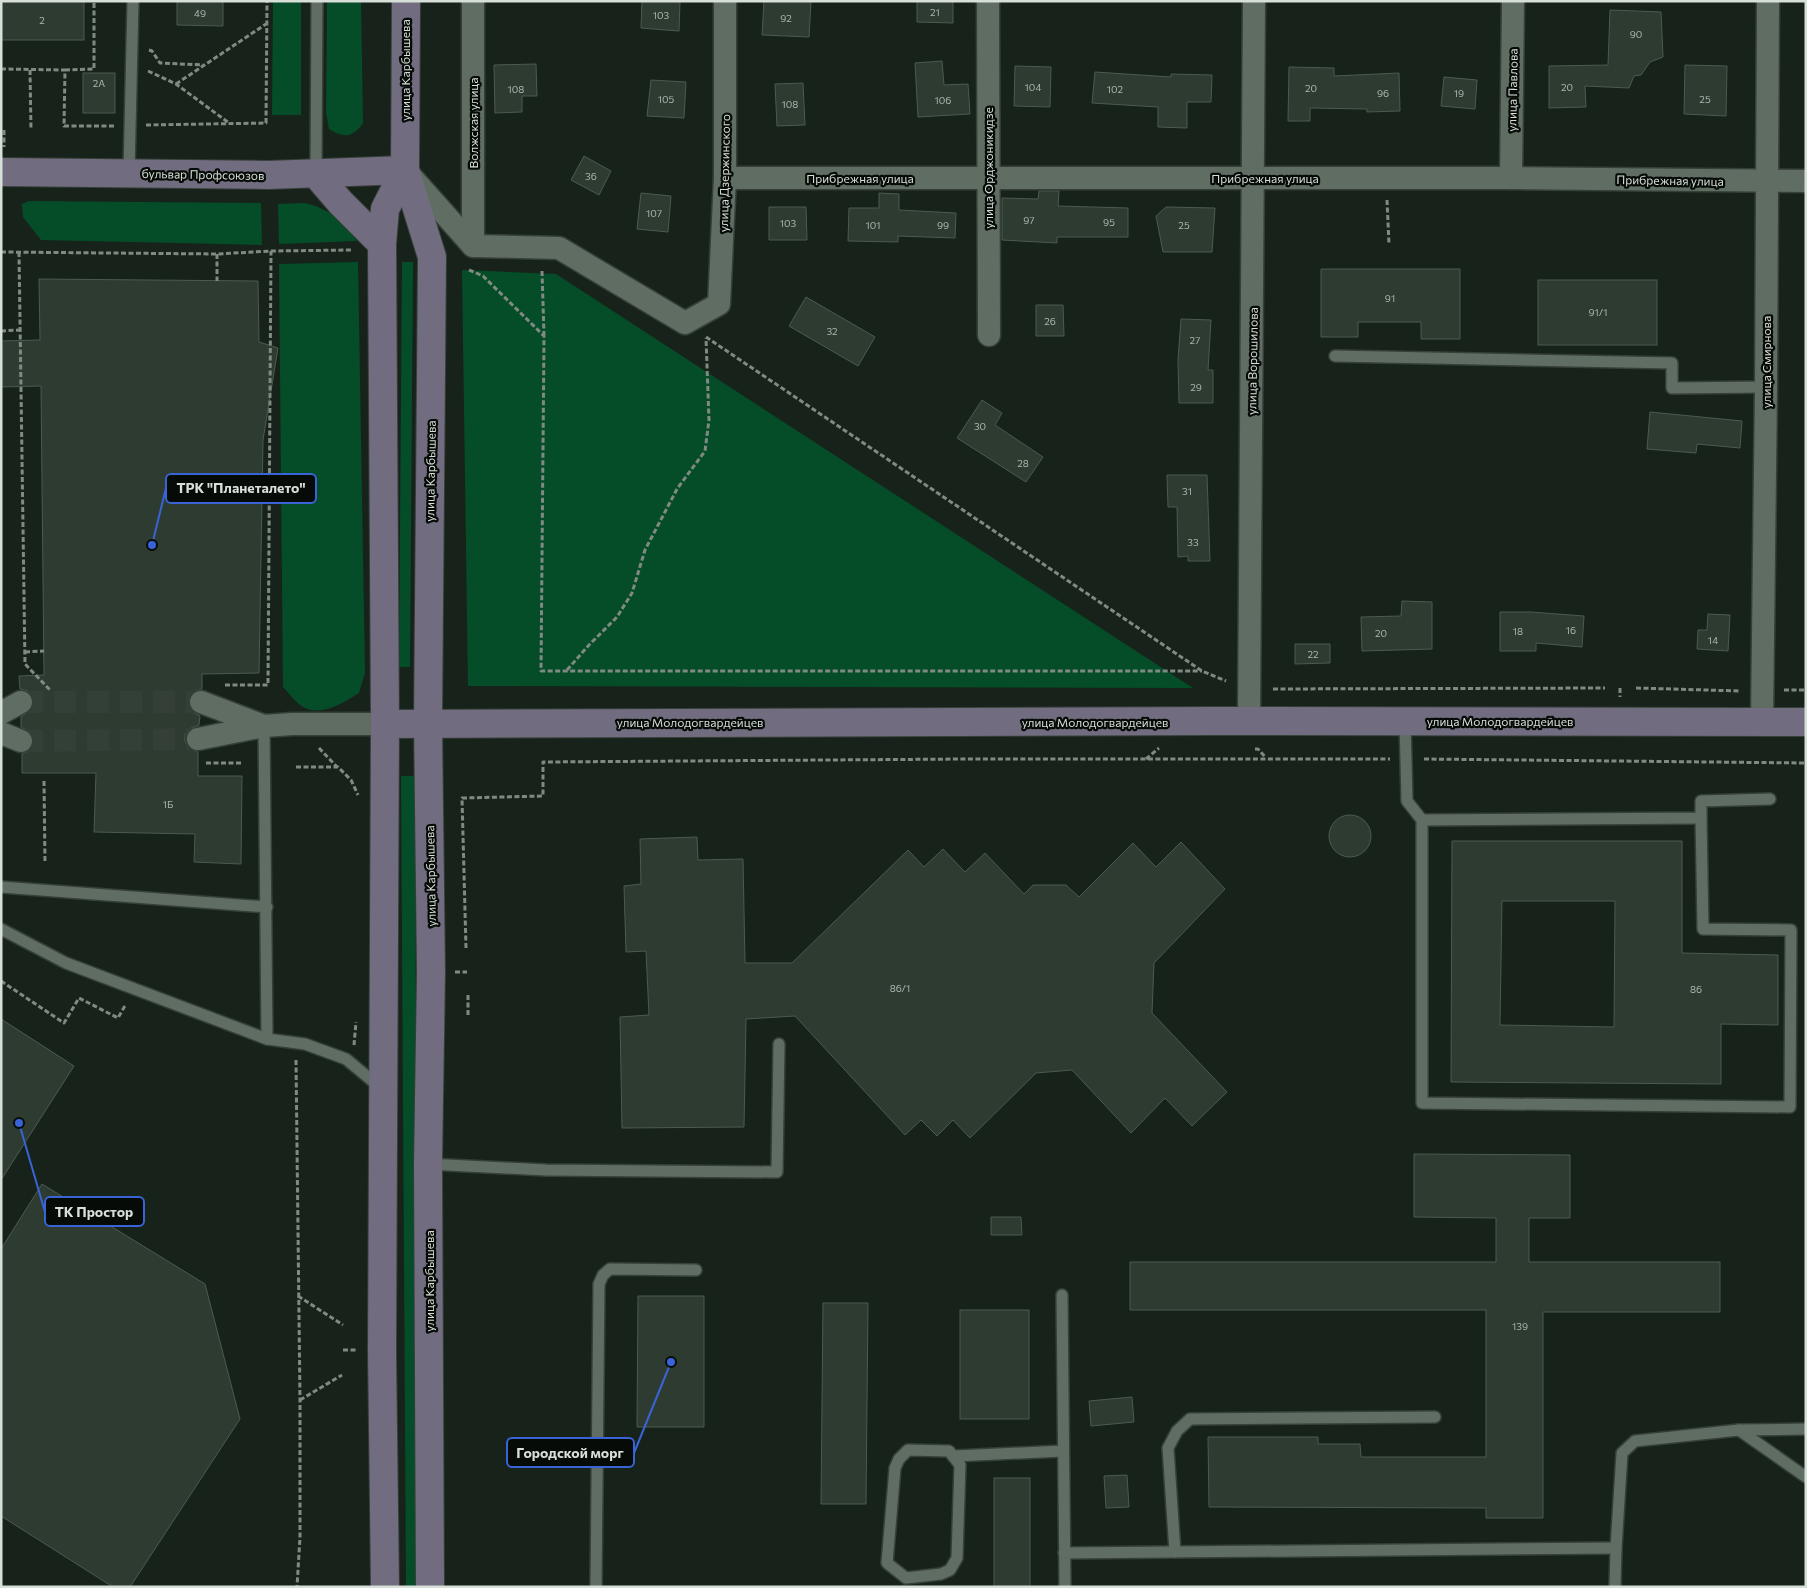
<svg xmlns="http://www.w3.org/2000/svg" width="1807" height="1588" viewBox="0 0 1807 1588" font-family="Commissioner,sans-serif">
	<rect width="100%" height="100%" fill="#17231a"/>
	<g fill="#044d28">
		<path d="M 273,1 L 301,1 L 301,115 L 272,115 Z"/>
		<path d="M 327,1 L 361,1 L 363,123 C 353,138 343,138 329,129 L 326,112 Z"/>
		<path d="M 29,201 L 261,203 L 262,245 L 41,240 L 23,217 L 22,204 Z"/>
		<path d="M 305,203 C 330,209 343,221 357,241 L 279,244 L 278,204 Z"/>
		<path d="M 358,262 L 365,673 L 359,693 C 343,703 319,719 300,705 C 294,700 289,693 283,687 L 279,264 Z"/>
		<path d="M 402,262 L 413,262 L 410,667 L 399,667 Z"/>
		<path d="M 462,270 L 556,274 L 1193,688 L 468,686 Z"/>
		<path d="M 401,776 L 415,776 L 418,1587 L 406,1587 Z"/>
	</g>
	<g fill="#2e3b31" stroke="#4d5a50" fill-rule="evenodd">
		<rect x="1" y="1" width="83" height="39"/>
		<path d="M 177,1 L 223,1 L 223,26 L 177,25 Z"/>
		<path d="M 642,1 L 680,1 L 679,31 L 641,28 Z"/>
		<path d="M 764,1 L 811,1 L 809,37 L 762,35 Z"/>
		<path d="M 917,1 L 953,1 L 953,23 L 917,22 Z"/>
		<path d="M 1610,10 L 1661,12 L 1663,57 L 1650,62 L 1641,75 L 1634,76 L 1629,88 L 1585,86 L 1586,107 L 1549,108 L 1549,66 L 1608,65 Z"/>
		<path d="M 942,61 L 944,85 L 968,84 L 970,114 L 918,117 L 915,63 Z"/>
		<path d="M 536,64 L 537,96 L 522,96 L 522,112 L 495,113 L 494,65 Z"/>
		<path d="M 1685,65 L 1727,66 L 1726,116 L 1684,114 Z"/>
		<path d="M 1015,66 L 1051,67 L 1050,107 L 1014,106 Z"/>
		<path d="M 1289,67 L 1334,68 L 1334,76 L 1399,73 L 1400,111 L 1367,112 L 1367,109 L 1310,108 L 1310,121 L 1288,121 Z"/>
		<path d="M 1095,72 L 1171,77 L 1171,74 L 1212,75 L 1211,102 L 1187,102 L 1187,128 L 1158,127 L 1158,107 L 1092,103 Z"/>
		<rect x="83" y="73" width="32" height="40"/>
		<path d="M 1444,77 L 1477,80 L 1475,109 L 1441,106 Z"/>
		<path d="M 651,80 L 686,82 L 684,118 L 647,116 Z"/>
		<path d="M 803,83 L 805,125 L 777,126 L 775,84 Z"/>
		<path d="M 584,156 L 611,171 L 599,195 L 571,180 Z"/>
		<path d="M 1039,191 L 1059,191 L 1058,206 L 1128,208 L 1128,237 L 1057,237 L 1057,243 L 1002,240 L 1002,198 L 1038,199 Z"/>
		<path d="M 641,193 L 671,196 L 668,232 L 637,229 Z"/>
		<path d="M 879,193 L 899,194 L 899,210 L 956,213 L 955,238 L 898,236 L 898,242 L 848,241 L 849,208 L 879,208 Z"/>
		<path d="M 769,207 L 806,207 L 807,240 L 769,240 Z"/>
		<path d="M 1166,207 L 1215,208 L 1212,252 L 1163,252 L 1156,216 Z"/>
		<path d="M 1321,269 L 1460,269 L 1460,339 L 1421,339 L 1421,322 L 1358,322 L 1358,337 L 1321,337 Z"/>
		<path d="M 39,279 L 258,281 L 259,342 L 278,348 L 263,440 L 259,673 L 202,674 L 202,689 L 192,692 L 189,697 L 188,704 L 191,711 L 200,716 L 199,725 L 189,729 L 185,735 L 185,741 L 188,748 L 198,752 L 198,776 L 242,776 L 241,864 L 194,862 L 195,834 L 94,832 L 96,773 L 22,773 L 22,754 L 29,751 L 33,745 L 34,740 L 31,733 L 21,727 L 21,717 L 32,709 L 34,702 L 32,695 L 28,691 L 20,689 L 19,676 L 44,675 L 41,386 L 1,387 L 1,341 L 40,340 Z"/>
		<rect x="1538" y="280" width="119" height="65"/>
		<path d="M 806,297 L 875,337 L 858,366 L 789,326 Z"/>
		<path d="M 1036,305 L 1063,305 L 1064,336 L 1036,336 Z"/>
		<path d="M 1181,319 L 1211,320 L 1208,370 L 1213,370 L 1213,403 L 1179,403 L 1178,360 Z"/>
		<path d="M 982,400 L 1002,413 L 995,425 L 1043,457 L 1026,482 L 957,438 Z"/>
		<path d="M 1650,412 L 1742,421 L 1740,448 L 1697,444 L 1696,453 L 1647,449 Z"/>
		<path d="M 1167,475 L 1207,475 L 1210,561 L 1188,561 L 1188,556 L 1178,557 L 1177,507 L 1168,507 Z"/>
		<path d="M 1402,601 L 1432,602 L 1432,649 L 1362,651 L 1361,617 L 1401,616 Z"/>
		<path d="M 1500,612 L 1531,612 L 1584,616 L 1582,647 L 1536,643 L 1536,651 L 1500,651 Z"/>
		<path d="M 1708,614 L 1730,615 L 1728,651 L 1697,649 L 1698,630 L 1707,630 Z"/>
		<path d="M 1295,644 L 1330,644 L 1330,663 L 1295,664 Z"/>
		<circle cx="1350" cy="836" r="21"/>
		<path d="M 697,837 L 698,860 L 743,859 L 745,963 L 792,963 L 908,850 L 924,867 L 943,849 L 965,872 L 985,853 L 1024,894 L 1033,885 L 1066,885 L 1079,897 L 1133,843 L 1156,867 L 1181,842 L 1225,889 L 1154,963 L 1152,1013 L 1227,1092 L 1192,1126 L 1165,1098 L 1131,1133 L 1072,1070 L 1036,1073 L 970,1138 L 953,1120 L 937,1136 L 921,1120 L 905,1135 L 795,1016 L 746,1019 L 744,1127 L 622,1128 L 620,1017 L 649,1015 L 646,951 L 626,952 L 624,886 L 641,884 L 640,839 Z"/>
		<path d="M 1452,841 L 1682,841 L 1682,953 L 1778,955 L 1778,1025 L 1721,1024 L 1721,1084 L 1451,1082 ZM 1502,901 L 1615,901 L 1614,1027 L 1500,1025 Z"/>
		<path d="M 1,1019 L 74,1066 L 1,1180 Z"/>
		<path d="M 1414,1154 L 1570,1155 L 1570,1218 L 1529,1218 L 1529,1262 L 1720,1262 L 1720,1312 L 1543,1312 L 1543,1518 L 1486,1518 L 1486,1508 L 1209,1507 L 1208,1437 L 1318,1437 L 1318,1444 L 1360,1444 L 1361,1457 L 1486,1457 L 1486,1310 L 1130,1310 L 1130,1262 L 1496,1262 L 1496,1218 L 1414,1217 Z"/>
		<path d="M 42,1184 L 205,1284 L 240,1419 L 130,1587 L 113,1587 L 1,1516 L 1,1249 Z"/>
		<path d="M 991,1217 L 1021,1217 L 1022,1235 L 991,1235 Z"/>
		<path d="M 638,1296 L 704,1296 L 704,1427 L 637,1427 Z"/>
		<path d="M 823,1303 L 868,1303 L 866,1504 L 821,1504 Z"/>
		<rect x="960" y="1310" width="69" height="109"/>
		<path d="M 1132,1397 L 1134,1422 L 1091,1426 L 1089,1401 Z"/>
		<path d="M 1127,1475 L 1129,1507 L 1106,1508 L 1104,1476 Z"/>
		<rect x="994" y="1478" width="36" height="109"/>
	</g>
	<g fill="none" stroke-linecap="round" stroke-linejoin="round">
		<g stroke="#343f37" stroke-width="22" stroke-dasharray="22 11" stroke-linecap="butt">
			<path d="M 21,702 L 201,702"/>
			<path d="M 21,741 L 198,739"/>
		</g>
		<g stroke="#363f38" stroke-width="14">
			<g id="lane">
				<path d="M 129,172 L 133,1"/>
				<path d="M 316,174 L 317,1"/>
				<path d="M 1335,356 L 1672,363 L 1672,388 L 1766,387"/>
				<path d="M 1405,721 L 1407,801 L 1422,820 L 1422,1103 L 1790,1107 L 1791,930 L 1703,929 L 1701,818"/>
				<path d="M 264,726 L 267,1039"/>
				<path d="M 1422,820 L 1701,818 L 1701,801 L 1770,799"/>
				<path d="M 1,887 L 267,907"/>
				<path d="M 1,929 L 66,963 L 267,1039 L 305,1044 L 346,1059 L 381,1088"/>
				<path d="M 428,1164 L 546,1170 L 777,1172 L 779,1044"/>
				<path d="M 1062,1295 L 1065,1587"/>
				<path d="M 1739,1430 L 1806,1477"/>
				<path d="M 908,1450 L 949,1451 L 960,1465 L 957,1558 L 950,1570 L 941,1574 L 906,1578 L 887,1563 L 895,1468 L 899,1459 Z"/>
				<path d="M 955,1456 L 1063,1451"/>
				<path d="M 1175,1552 L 1168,1448 L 1177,1431 L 1190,1419 L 1435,1417"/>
				<path d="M 1064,1553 L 1616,1548"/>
				<path d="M 596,1587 L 599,1284 L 603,1275 L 610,1269 L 696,1270"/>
				<path d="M 1615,1587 L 1616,1548 L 1622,1453 L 1635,1441 L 1739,1430 L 1806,1429"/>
			</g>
		</g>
		<g stroke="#363f38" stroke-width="25">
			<g id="street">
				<path d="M 473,1 L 473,246"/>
				<path d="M 988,1 L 989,335"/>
				<path d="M 407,172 L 473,246 L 559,248 L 685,323 L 719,304 L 725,178 L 725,1"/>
				<path d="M 725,178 L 1511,178 L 1806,181"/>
				<path d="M 1511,178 L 1513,1"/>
				<path d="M 201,702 L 264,726"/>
				<path d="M 1,713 L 21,702"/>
				<path d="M 1249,721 L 1254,1"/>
				<path d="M 1762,722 L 1766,387 L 1768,1"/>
				<path d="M 1,733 L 21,741"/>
				<path d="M 198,739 L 264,726 L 292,724 L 385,724"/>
			</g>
		</g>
		<g stroke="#363f38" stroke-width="30">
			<g id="secondary">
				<path d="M 406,1 L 405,170 L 432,257 L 428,723 L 431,973 L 428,1164 L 430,1587"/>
				<path d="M 1,172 L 268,175 L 405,170"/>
				<path d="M 316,174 L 340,202 L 382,244"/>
				<path d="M 385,724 L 1213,721 L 1806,722"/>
				<path d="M 385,1587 L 382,1351 L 385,724 L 382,244 L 385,209 L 405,170"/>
			</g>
		</g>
		<g stroke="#808a83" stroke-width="3" stroke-dasharray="5 2.5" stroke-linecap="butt">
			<path d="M 149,50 L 152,51 L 160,63 L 203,65"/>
			<path d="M 1,69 L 65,70 L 64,126 L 114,126"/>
			<path d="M 30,70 L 31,130"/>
			<path d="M 65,70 L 94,69 L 94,1"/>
			<path d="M 148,71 L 176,84 L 229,123"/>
			<path d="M 176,84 L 266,24"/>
			<path d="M 146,125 L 266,123 L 267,1"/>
			<path d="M 4,130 L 4,147"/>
			<path d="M 1387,200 L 1389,244"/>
			<path d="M 1,252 L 217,254 L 271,251 L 353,250"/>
			<path d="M 19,252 L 25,664 L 50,690"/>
			<path d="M 217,254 L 217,281"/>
			<path d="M 469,270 L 483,276 L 544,336 L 541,671 L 1202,671"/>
			<path d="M 542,271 L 544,335"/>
			<path d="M 1,331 L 20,330"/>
			<path d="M 706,337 L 1202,671 L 1226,681"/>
			<path d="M 25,652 L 44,651"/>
			<path d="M 567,670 L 589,645 L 617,617 L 632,593 L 645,550 L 677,489 L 705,451 L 709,420 L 706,338"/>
			<path d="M 225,685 L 268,685 L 271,251"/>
			<path d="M 1620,688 L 1620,697"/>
			<path d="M 1636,688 L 1740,691"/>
			<path d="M 1273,689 L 1605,688"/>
			<path d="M 1784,690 L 1806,690"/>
			<path d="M 319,748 L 337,767"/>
			<path d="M 1255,749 L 1258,749 L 1266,758"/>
			<path d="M 1146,759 L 1159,748"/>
			<path d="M 1424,759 L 1806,763"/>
			<path d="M 206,763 L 241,763"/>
			<path d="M 296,767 L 338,767 L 351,780 L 358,795"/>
			<path d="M 44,781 L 45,863"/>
			<path d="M 466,948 L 462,798 L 543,796 L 543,762 L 967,759 L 1390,759"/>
			<path d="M 455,972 L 467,972"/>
			<path d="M 1,981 L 64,1023 L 79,998 L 118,1018 L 126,1004"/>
			<path d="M 468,995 L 468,1016"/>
			<path d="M 354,1045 L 356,1022"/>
			<path d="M 296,1060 L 300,1400 L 300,1537 L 297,1587"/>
			<path d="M 298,1296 L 343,1325"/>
			<path d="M 343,1350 L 357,1350"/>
			<path d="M 300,1400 L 342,1375"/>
		</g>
		<use href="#lane" stroke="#5f6d63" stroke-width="11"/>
		<use href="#street" stroke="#5f6d63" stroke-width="22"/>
		<use href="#secondary" stroke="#716c7f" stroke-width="28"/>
	</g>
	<g text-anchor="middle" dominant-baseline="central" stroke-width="4.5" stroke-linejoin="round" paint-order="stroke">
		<g font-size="10" fill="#adb6af">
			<text x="935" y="12">21</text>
			<text x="200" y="13">49</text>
			<text x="661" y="15">103</text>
			<text x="786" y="18">92</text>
			<text x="42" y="20">2</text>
			<text x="1636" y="34">90</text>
			<text x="99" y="83">2А</text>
			<text x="1033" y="87">104</text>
			<text x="1567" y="87">20</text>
			<text x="1311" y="88">20</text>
			<text x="516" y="89">108</text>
			<text x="1115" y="89">102</text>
			<text x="1383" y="93">96</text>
			<text x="1459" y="93">19</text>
			<text x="666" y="99">105</text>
			<text x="1705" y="99">25</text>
			<text x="943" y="100">106</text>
			<text x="790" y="104">108</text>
			<text x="591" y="176">36</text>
			<text x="654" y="213">107</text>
			<text x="1029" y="220">97</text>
			<text x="1109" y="222">95</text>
			<text x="788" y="223">103</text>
			<text x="873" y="225">101</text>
			<text x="943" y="225">99</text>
			<text x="1184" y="225">25</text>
			<text x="1390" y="298">91</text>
			<text x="1598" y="312">91/1</text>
			<text x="1050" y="321">26</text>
			<text x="832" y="331">32</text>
			<text x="1195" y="340">27</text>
			<text x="1196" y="387">29</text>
			<text x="980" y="426">30</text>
			<text x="1023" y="463">28</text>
			<text x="1187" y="491">31</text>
			<text x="1193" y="542">33</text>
			<text x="1571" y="630">16</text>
			<text x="1518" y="631">18</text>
			<text x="1381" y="633">20</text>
			<text x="1713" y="640">14</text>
			<text x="1313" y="654">22</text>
			<text x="168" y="804">1Б</text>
			<text x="900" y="988">86/1</text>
			<text x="1696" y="989">86</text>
			<text x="1520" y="1326">139</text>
		</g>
		<g font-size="12" fill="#d7dfd9" stroke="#060b07">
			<text transform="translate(405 70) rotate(-90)">улица Карбышева</text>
			<text transform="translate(1512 90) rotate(-89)">улица Павлова</text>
			<text transform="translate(473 123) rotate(-90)">Волжская улица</text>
			<text transform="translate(988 168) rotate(-90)">улица Орджоникидзе</text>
			<text transform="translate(724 173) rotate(-89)">улица Дзержинского</text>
			<text transform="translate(203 174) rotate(1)">бульвар Профсоюзов</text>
			<text x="860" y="178">Прибрежная улица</text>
			<text x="1265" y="178">Прибрежная улица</text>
			<text transform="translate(1670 180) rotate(1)">Прибрежная улица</text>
			<text transform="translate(1252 361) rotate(-89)">улица Ворошилова</text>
			<text transform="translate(1766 362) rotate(-90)">улица Смирнова</text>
			<text transform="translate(430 471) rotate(-89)">улица Карбышева</text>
			<text x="1500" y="721">улица Молодогвардейцев</text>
			<text x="690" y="722">улица Молодогвардейцев</text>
			<text x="1095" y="722">улица Молодогвардейцев</text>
			<text transform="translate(430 876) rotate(-91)">улица Карбышева</text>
			<text transform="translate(429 1281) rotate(-90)">улица Карбышева</text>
		</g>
	</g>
	<path fill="none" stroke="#3964d8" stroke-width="2" d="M152 545L166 488M19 1123L45 1212M671 1362L634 1453"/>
	<g fill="#3964d8" stroke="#060b07" stroke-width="2">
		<circle cx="152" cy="545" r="5"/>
		<circle cx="19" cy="1123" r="5"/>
		<circle cx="671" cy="1362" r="5"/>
	</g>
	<g fill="#060b07" stroke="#3964d8" stroke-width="2">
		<rect x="166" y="474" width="150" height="29" rx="5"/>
		<rect x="45" y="1197" width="99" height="29" rx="5"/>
		<rect x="507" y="1438" width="127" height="29" rx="5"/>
	</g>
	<g font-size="14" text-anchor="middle" font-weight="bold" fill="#d7dfd9">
		<text x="241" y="493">ТРК "Планеталето"</text>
		<text x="94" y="1217">ТК Простор</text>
		<text x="570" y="1458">Городской морг</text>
	</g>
	<rect width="1807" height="1588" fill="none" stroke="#d7dfd9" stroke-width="5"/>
</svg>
